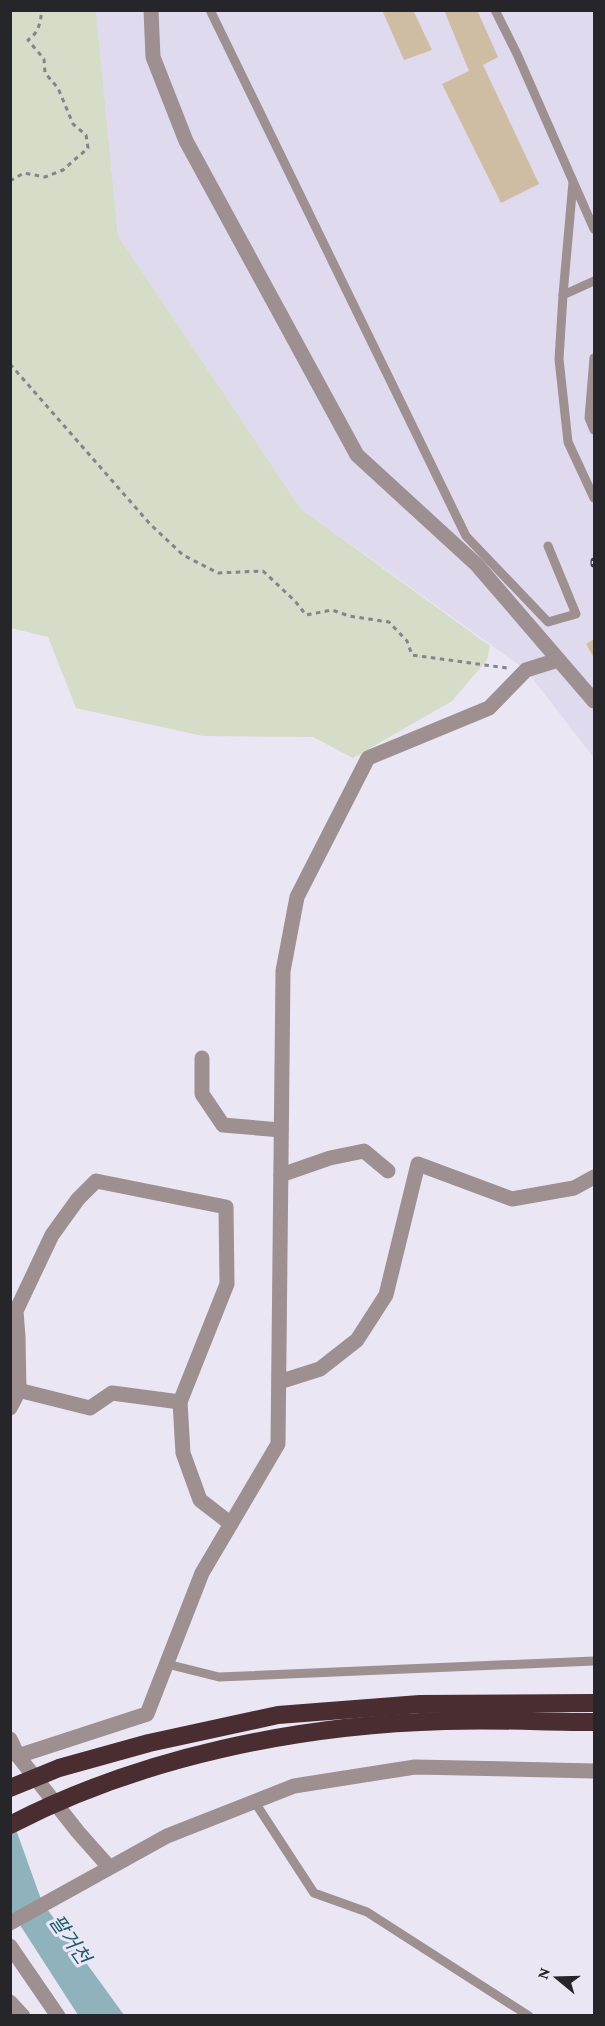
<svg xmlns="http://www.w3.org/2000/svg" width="605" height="2026" viewBox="0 0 605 2026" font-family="'Crimson Pro','Noto Sans KR',serif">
	<rect width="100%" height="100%" fill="#eae6f4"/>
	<path fill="#e0daef" d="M 96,11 L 594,11 L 594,758 L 526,670 L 301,509 L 118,236 Z"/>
	<path fill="#d5dcc7" d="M 11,10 L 96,11 L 118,236 L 301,509 L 490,646 L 487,660 L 452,701 L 353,758 L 313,737 L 203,736 L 76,708 L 48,637 L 11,628 Z"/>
	<path fill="#8fb2bd" d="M 10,1813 L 42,1902 L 124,2015 L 78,2015 L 11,1911 Z"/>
	<g fill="#cebda2">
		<path d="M 382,10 L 413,10 L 432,50 L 404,60 Z"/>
		<path d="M 444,10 L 477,10 L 498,57 L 483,65 L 539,184 L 501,203 L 442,84 L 469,71 Z"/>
		<path d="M 594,639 L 594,658 L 586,644 Z"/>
	</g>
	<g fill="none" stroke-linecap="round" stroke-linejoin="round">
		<g stroke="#85838c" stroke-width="3" stroke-dasharray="4.5 4.5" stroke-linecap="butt">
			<path d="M 10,181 L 24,173 L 45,177 L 63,170 L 88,148 L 86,135 L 73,124 L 58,88 L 45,73 L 44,59 L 28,40 C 39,32 40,24 42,10"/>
			<path d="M 10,364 L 150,524 L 183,555 L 218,573 L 263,571 L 295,601 L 306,615 L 332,610 L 349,616 L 389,622 L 407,641 L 412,655 L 507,668"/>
		</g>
		<g stroke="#9e8f90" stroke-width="9">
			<path d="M 210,10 L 466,536 L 548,622 L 576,614 L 548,546"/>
			<path d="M 495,10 L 517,54 L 594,229"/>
			<path d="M 594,281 L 563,295 L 559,359 L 568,442 L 594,498"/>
			<path d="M 563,295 L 573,182"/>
			<path d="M 594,358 L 589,418 L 594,430"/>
			<path d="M 167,1664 L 219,1677 L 594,1661"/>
			<path d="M 254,1801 L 314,1893 L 367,1912 L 529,2016"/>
		</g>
		<g stroke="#9e8f90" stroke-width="15">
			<path d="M 151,10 L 153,57 L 186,141 L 357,455 L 477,565 L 594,701"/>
			<path d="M 202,1058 L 202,1094 L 223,1125 L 281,1130"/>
			<path d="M 281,1175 L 330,1158 L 364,1151 L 388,1171"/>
			<path d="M 279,1382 L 320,1369 L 357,1340 L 386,1295 L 418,1164 L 512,1199 L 574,1188 L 594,1177"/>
			<path d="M 10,1388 L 90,1408 L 112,1393 L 180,1402 L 183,1453 L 200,1500 L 231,1524"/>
			<path d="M 10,1408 L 19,1391 L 18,1337 L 16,1311 L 52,1235 L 78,1199 L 96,1181 L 226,1207 L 227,1284 L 180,1402"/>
			<path d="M 10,1739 L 18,1756 L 78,1832 L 109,1867"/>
			<path d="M 18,1756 L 147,1714 L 202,1573 L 278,1444 L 283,971 L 297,897 L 368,758 L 489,708 L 526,670 L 558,660"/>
			<path d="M 10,1923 L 167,1836 L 294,1786 L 415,1767 L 594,1771"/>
			<path d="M 10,1946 L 58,2016"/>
			<path d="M 10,2002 L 23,2016"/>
		</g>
		<g stroke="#492d30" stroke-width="18">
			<path d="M 10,1788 L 59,1768 L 149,1743 L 278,1715 L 420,1704 L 594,1703"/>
			<path d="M 10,1825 C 141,1757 298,1725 445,1721 C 494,1719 545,1722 594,1722"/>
		</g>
		<g stroke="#414046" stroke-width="7">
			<path id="rail" d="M 594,561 L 594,564"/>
		</g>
		<use href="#rail" stroke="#eae6f4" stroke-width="4.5" stroke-dasharray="14" stroke-linecap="butt"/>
	</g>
	<g text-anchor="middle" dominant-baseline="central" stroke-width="6" stroke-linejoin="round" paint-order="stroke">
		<g font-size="20" font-style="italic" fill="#195d6f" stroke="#eae6f4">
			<text transform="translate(70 1939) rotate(55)">팔거천</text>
		</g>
	</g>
	<rect width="605" height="2026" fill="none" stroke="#26252a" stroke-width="24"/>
	<g transform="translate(557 1978) rotate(289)" stroke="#eae6f4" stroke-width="4.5" paint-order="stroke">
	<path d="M0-4.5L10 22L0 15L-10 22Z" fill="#26252a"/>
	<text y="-9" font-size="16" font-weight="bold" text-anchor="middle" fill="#26252a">N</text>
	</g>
</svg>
